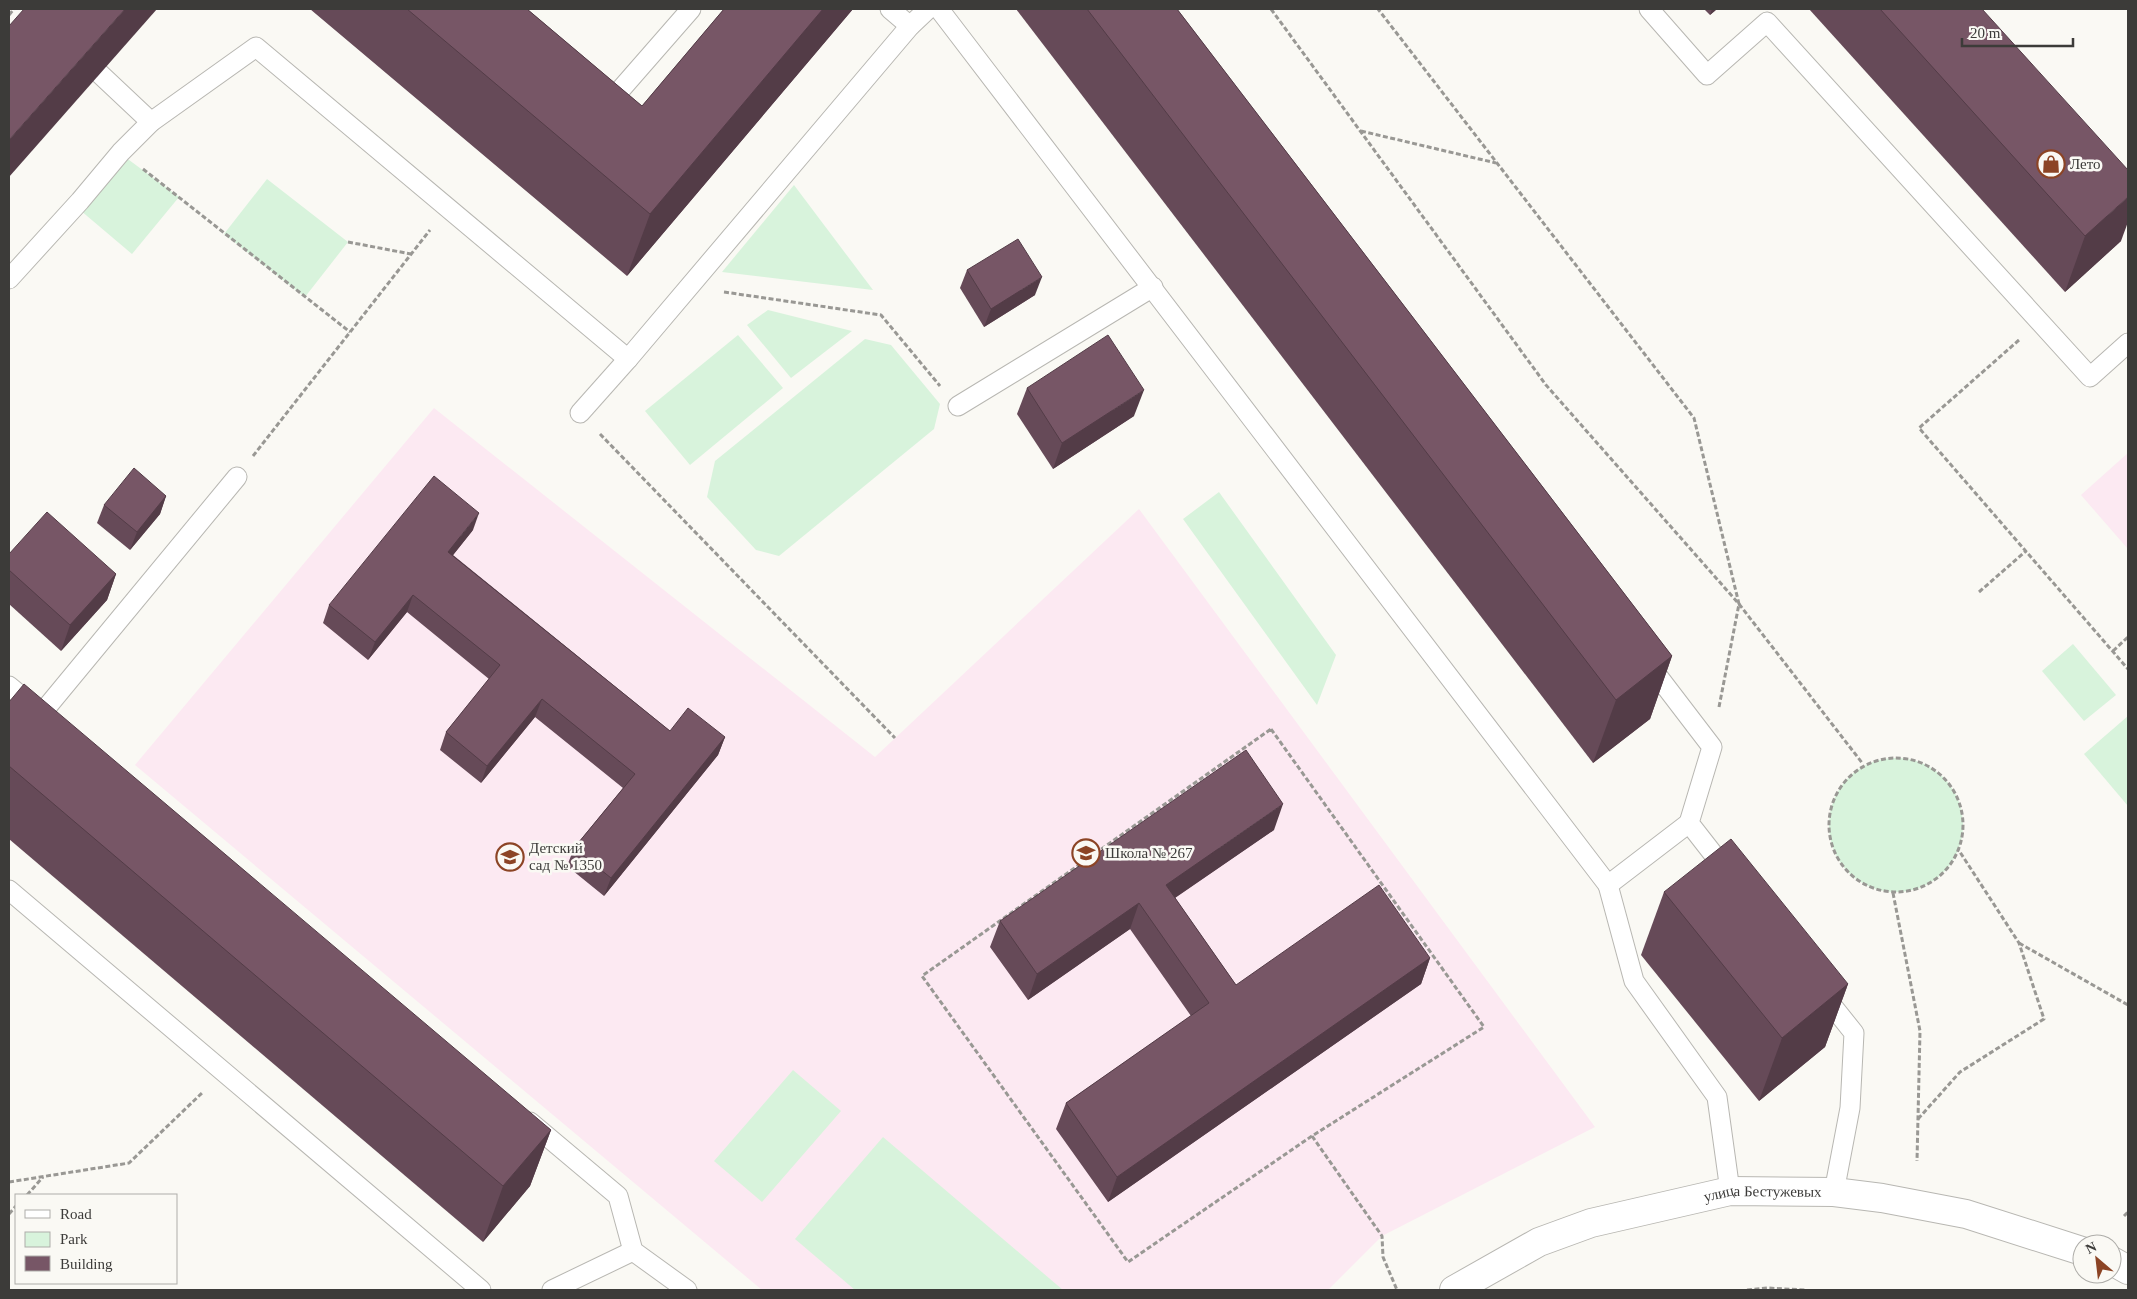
<svg xmlns="http://www.w3.org/2000/svg" width="2137" height="1299" viewBox="0 0 2137 1299" font-family="Georgia,serif">
	<rect width="100%" height="100%" fill="#faf9f4"/>
	<g fill="#fce9f2">
		<path d="M 434,408 L 875,757 L 1139,509 L 1595,1127 L 1382,1236 L 1328,1290 L 762,1290 L 135,765 Z"/>
		<path d="M 2128,453 L 2128,549 L 2081,495 Z"/>
	</g>
	<g fill="#d8f3dc">
		<path d="M 125,157 L 179,197 L 132,254 L 80,210 Z"/>
		<path d="M 267,179 L 348,242 L 305,297 L 224,234 Z"/>
		<path d="M 794,185 L 873,290 L 722,272 Z"/>
		<path d="M 768,310 L 852,331 L 791,378 L 747,325 Z"/>
		<path d="M 738,335 L 783,388 L 690,465 L 645,411 Z"/>
		<path d="M 865,339 L 891,345 L 940,404 L 934,429 L 779,556 L 756,550 L 707,497 L 715,461 Z"/>
		<path d="M 1219,492 L 1336,655 L 1317,705 L 1183,519 Z"/>
		<path d="M 2073,644 L 2116,695 L 2084,721 L 2042,671 Z"/>
		<path d="M 2128,716 L 2128,806 L 2084,754 Z"/>
		<circle cx="1896" cy="825" r="67"/>
		<path d="M 793,1070 L 841,1111 L 762,1202 L 714,1161 Z"/>
		<path d="M 883,1137 L 1063,1290 L 855,1290 L 795,1239 Z"/>
	</g>
	<g fill="none" stroke-linecap="round" stroke-linejoin="round">
		<g stroke="#b8b7b2" stroke-width="21">
			<g id="service">
				<path d="M 890,9 L 910,26"/>
				<path d="M 939,9 L 1608,885 L 1689,823"/>
				<path d="M 1649,9 L 1707,75 L 1767,22 L 2090,377 L 2128,343"/>
				<path d="M 100,74 L 151,122"/>
				<path d="M 603,87 L 615,96 L 691,9"/>
				<path d="M 9,279 L 80,201 L 121,152 L 151,122 L 256,47 L 628,359 L 910,26 L 928,9"/>
				<path d="M 958,406 L 1153,287"/>
				<path d="M 580,413 L 628,359"/>
				<path d="M 1647,662 L 1712,747 L 1689,823 L 1728,873"/>
				<path d="M 9,686 L 37,709"/>
				<path d="M 42,713 L 237,477"/>
				<path d="M 1608,885 L 1634,981 L 1717,1097 L 1730,1191"/>
				<path d="M 9,890 L 481,1290"/>
				<path d="M 1822,993 L 1854,1033 L 1850,1108 L 1834,1192"/>
				<path d="M 530,1122 L 618,1196 L 633,1251 L 687,1290"/>
				<path d="M 552,1290 L 633,1251"/>
			</g>
		</g>
		<g stroke="#b8b7b2" stroke-width="30">
			<g id="minor">
				<path d="M 2112,1261 L 2128,1270"/>
				<path id="s1" d="M 1454,1290 L 1539,1242 L 1591,1223 L 1730,1191 L 1834,1192 L 1882,1198 L 1966,1214 L 2082,1251"/>
			</g>
		</g>
		<g stroke="#999894" stroke-width="3" stroke-dasharray="5 2.5" stroke-linecap="butt">
			<path d="M 1271,9 L 1546,385 L 1739,604 L 1694,418 L 1378,9"/>
			<path d="M 9,15 L 14,9"/>
			<path d="M 1361,131 L 1496,163"/>
			<path d="M 143,169 L 350,332"/>
			<path d="M 348,242 L 411,254"/>
			<path d="M 724,292 L 881,315 L 940,386"/>
			<path d="M 2019,340 L 1919,428 L 2128,669"/>
			<path d="M 600,434 L 895,738"/>
			<path d="M 253,456 L 430,230"/>
			<path d="M 1979,592 L 2026,551"/>
			<path d="M 1739,604 L 1863,764"/>
			<path d="M 2113,651 L 2128,637"/>
			<path d="M 1719,707 L 1739,604"/>
			<path d="M 1271,729 L 1484,1027 L 1312,1136 L 1128,1262 L 922,976 Z"/>
			<circle cx="1896" cy="825" r="67"/>
			<path d="M 1893,893 L 1920,1031 L 1917,1161"/>
			<path d="M 2019,943 L 2128,1005"/>
			<path d="M 1918,1119 L 1960,1072 L 2044,1019 L 2019,943 L 1958,849"/>
			<path d="M 1312,1136 L 1382,1236 L 1383,1257 L 1397,1290"/>
			<path d="M 9,1182 L 129,1163 L 203,1092"/>
			<path d="M 27,1195 L 43,1177"/>
			<path d="M 9,1214 L 16,1206"/>
			<path d="M 2124,1216 L 2128,1212"/>
			<path d="M 1747,1290 L 1767,1288 L 1806,1290"/>
		</g>
		<use href="#service" stroke="#fff" stroke-width="19"/>
		<use href="#minor" stroke="#fff" stroke-width="28"/>
	</g>
	<g fill="#664a58">
		<path d="M 310,9 L 527,9 L 642,106 L 724,9 L 853,9 L 627,276 Z"/>
		<path d="M 1016,9 L 1177,9 L 1672,656 L 1650,719 L 1593,763 Z"/>
		<path d="M 1704,9 L 1717,9 L 1710,15 Z"/>
		<path d="M 1809,9 L 1982,9 L 2121,241 L 2065,292 Z"/>
		<path d="M 967,270 L 1035,295 L 984,327 L 960,288 Z"/>
		<path d="M 1027,388 L 1134,416 L 1053,469 L 1017,414 Z"/>
		<path d="M 166,496 L 160,514 L 130,550 L 97,523 L 104,505 Z"/>
		<path d="M 473,530 L 453,555 L 670,731 L 725,737 L 718,755 L 604,896 L 567,866 L 574,848 L 623,788 L 535,717 L 481,783 L 440,750 L 446,732 L 489,679 L 407,612 L 368,660 L 323,623 L 329,605 Z"/>
		<path d="M 9,554 L 116,574 L 107,600 L 61,651 L 9,604 Z"/>
		<path d="M 9,702 L 551,1130 L 530,1186 L 483,1242 L 9,839 Z"/>
		<path d="M 1274,830 L 1175,898 L 1236,985 L 1430,958 L 1421,984 L 1108,1202 L 1056,1129 L 1066,1103 L 1191,1016 L 1130,929 L 1028,1000 L 990,947 L 1000,921 Z"/>
		<path d="M 1664,892 L 1848,984 L 1825,1047 L 1759,1101 L 1641,955 Z"/>
	</g>
	<g fill="#533c47">
		<path d="M 125,9 L 157,9 L 9,177 L 9,140 Z"/>
		<path d="M 823,9 L 853,9 L 627,276 L 650,214 Z"/>
		<path d="M 1712,9 L 1717,9 L 1710,15 Z"/>
		<path d="M 2128,197 L 2128,222 L 2121,241 L 2065,292 L 2085,236 Z"/>
		<path d="M 1042,277 L 1035,295 L 984,327 L 991,309 Z"/>
		<path d="M 1144,390 L 1134,416 L 1053,469 L 1062,443 Z"/>
		<path d="M 166,496 L 160,514 L 130,550 L 137,532 Z"/>
		<path d="M 479,513 L 473,530 L 442,569 L 448,552 Z"/>
		<path d="M 116,574 L 107,600 L 61,651 L 70,625 Z"/>
		<path d="M 413,595 L 407,612 L 368,660 L 375,642 Z"/>
		<path d="M 1672,656 L 1650,719 L 1593,763 L 1616,700 Z"/>
		<path d="M 542,699 L 535,717 L 481,783 L 487,766 Z"/>
		<path d="M 725,737 L 718,755 L 604,896 L 611,878 Z"/>
		<path d="M 1283,804 L 1274,830 L 1157,910 L 1166,885 Z"/>
		<path d="M 1139,903 L 1130,929 L 1028,1000 L 1037,974 Z"/>
		<path d="M 1430,958 L 1421,984 L 1108,1202 L 1117,1177 Z"/>
		<path d="M 1848,984 L 1825,1047 L 1759,1101 L 1782,1038 Z"/>
		<path d="M 551,1130 L 530,1186 L 483,1242 L 503,1186 Z"/>
	</g>
	<g fill="#775666" stroke="#533c47">
		<path d="M 24,9 L 125,9 L 9,140 L 9,26 Z"/>
		<path d="M 407,9 L 527,9 L 642,106 L 724,9 L 823,9 L 650,214 Z"/>
		<path d="M 1087,9 L 1177,9 L 1672,656 L 1616,700 Z"/>
		<path d="M 1880,9 L 1982,9 L 2128,170 L 2128,197 L 2085,236 Z"/>
		<path d="M 1018,239 L 1042,277 L 991,309 L 967,270 Z"/>
		<path d="M 1108,335 L 1144,390 L 1062,443 L 1027,388 Z"/>
		<path d="M 134,468 L 166,496 L 137,532 L 104,505 Z"/>
		<path d="M 434,476 L 479,513 L 448,552 L 670,731 L 688,708 L 725,737 L 611,878 L 574,848 L 635,774 L 542,699 L 487,766 L 446,732 L 500,665 L 413,595 L 375,642 L 329,605 Z"/>
		<path d="M 47,512 L 116,574 L 70,625 L 9,570 L 9,554 Z"/>
		<path d="M 24,684 L 551,1130 L 503,1186 L 9,766 L 9,702 Z"/>
		<path d="M 1246,750 L 1283,804 L 1166,885 L 1236,985 L 1379,885 L 1430,958 L 1117,1177 L 1066,1103 L 1209,1003 L 1139,903 L 1037,974 L 1000,921 Z"/>
		<path d="M 1731,839 L 1848,984 L 1782,1038 L 1664,892 Z"/>
	</g>
	<defs>
		<g id="shop-ring" transform="scale(1.4375)"><circle r="9.5" fill="#faf9f4" stroke="#8c4425" stroke-width="1.5"/><path d="M-5-2.5h2.3a2.7 3.5 0 0 1 5.4 0H5L5.5 6h-11ZM-1.5-2.5h3a1.5 2.3 0 0 0-3 0Z" fill="#8c4425"/></g>
		<g id="school-ring" transform="scale(1.4375)"><circle r="9.5" fill="#faf9f4" stroke="#8c4425" stroke-width="1.5"/><path d="M0-5L7-2L0 1L-7-2ZM-4 1L0 2.5L4 1V4Q0 6-4 4Z" fill="#8c4425"/></g>
	</defs>
	<g fill-rule="evenodd">
		<use href="#shop-ring" x="2051" y="164"/>
		<use href="#school-ring" x="1086" y="853"/>
		<use href="#school-ring" x="510" y="857"/>
	</g>
	<g text-anchor="middle" dominant-baseline="central" stroke-width="5" stroke-linejoin="round" paint-order="stroke">
		<g font-size="15" fill="#3c3b39" stroke="#faf9f4" text-anchor="start">
			<text x="2070" y="164">Лето</text>
			<text x="529" y="848">Детский<tspan x="529" dy="17">сад № 1350</tspan></text>
			<text x="1105" y="853">Школа № 267</text>
		</g>
		<g font-size="15" fill="#3c3b39" stroke="#faf9f4">
			<text stroke="none"><textPath href="#s1" startOffset="328">улица Бестужевых</textPath></text>
		</g>
	</g>
	<rect width="2137" height="1299" fill="none" stroke="#3c3b39" stroke-width="20"/>
	<rect x="15" y="1194" width="162" height="90" fill="#faf9f4" stroke="#aeada9"/>
	<rect x="25" y="1210" width="25" height="8" fill="#ffffff" stroke="#aeada9"/>
	<text x="60" y="1219" font-size="15" fill="#3c3b39">Road</text>
	<rect x="25" y="1232" width="25" height="15" fill="#d8f3dc" stroke="#aeada9"/>
	<text x="60" y="1244" font-size="15" fill="#3c3b39">Park</text>
	<rect x="25" y="1256" width="25" height="15" fill="#775666" stroke="#aeada9"/>
	<text x="60" y="1269" font-size="15" fill="#3c3b39">Building</text>
	<g transform="translate(2097 1259) rotate(332)"><circle r="24" fill="#faf9f4" stroke="#aeada9"/>
	<path d="M0-4L9 19L0 12L-9 19Z" fill="#8c4425"/>
	<text y="-8" font-size="14" font-weight="bold" text-anchor="middle" fill="#3c3b39">N</text>
	</g>
	<path d="M1962 38v8h111v-8" fill="none" stroke="#3c3b39" stroke-width="2.5"/>
	<text x="1970" y="38" font-size="15" fill="#3c3b39" stroke="#faf9f4" stroke-width="4" paint-order="stroke">20 m</text>
</svg>
